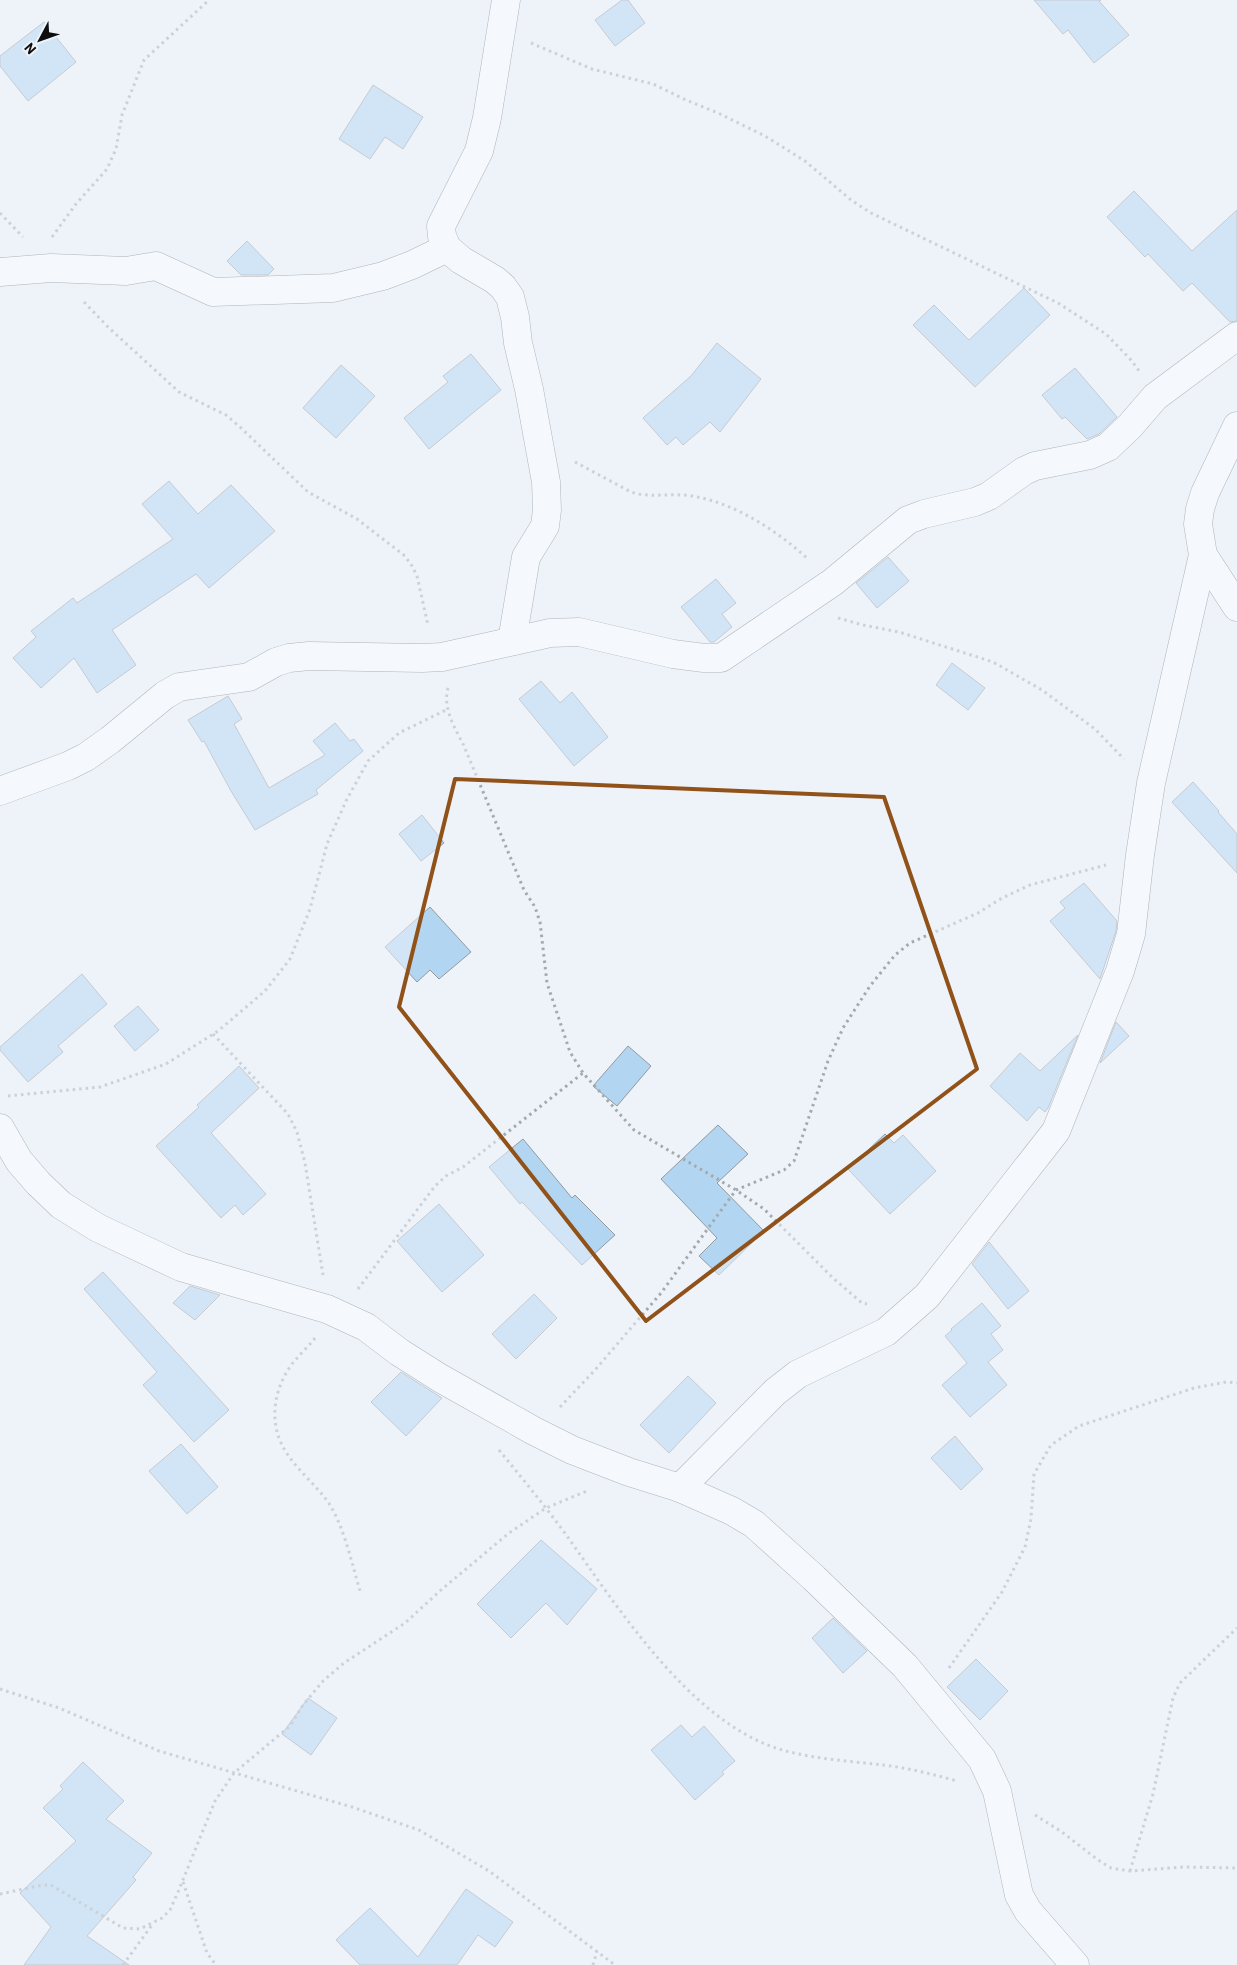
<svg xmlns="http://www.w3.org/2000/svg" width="1237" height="1965" viewBox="0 0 1237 1965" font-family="Barlow,sans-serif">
	<rect width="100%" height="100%" fill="#edf3f9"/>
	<g fill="#b2d5f2" stroke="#949a9f">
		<path d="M 622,0 L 628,0 L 645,23 L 615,46 L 595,20 Z"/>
		<path d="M 1034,0 L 1101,0 L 1099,1 L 1129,35 L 1094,63 L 1068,30 L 1063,34 Z"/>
		<path d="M 44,22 L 76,62 L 28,101 L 0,66 L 0,56 Z"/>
		<path d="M 373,85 L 423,117 L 403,149 L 385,137 L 370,159 L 339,139 Z"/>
		<path d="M 1134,191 L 1192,251 L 1237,210 L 1237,321 L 1230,322 L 1192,283 L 1183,291 L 1148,254 L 1145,257 L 1107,217 Z"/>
		<path d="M 247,241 L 274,269 L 268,275 L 241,275 L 227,261 Z"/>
		<path d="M 1024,288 L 1050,315 L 975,387 L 913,325 L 934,305 L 969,340 Z"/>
		<path d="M 717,343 L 761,379 L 720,432 L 710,422 L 683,445 L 676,437 L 667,445 L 643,418 L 691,376 Z"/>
		<path d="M 471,354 L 501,390 L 429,449 L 404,418 L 448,382 L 443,376 Z"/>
		<path d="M 341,365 L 375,396 L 336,438 L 303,408 Z"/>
		<path d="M 1075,368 L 1117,417 L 1099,434 L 1087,439 L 1065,417 L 1062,419 L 1042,395 Z"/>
		<path d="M 169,481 L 198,514 L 231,485 L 275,531 L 209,588 L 196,574 L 112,630 L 136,665 L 97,693 L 74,658 L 41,688 L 13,658 L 36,637 L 31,631 L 73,598 L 77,603 L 173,539 L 142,504 Z"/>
		<path d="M 888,557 L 909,581 L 877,608 L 856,583 Z"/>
		<path d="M 716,579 L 736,603 L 722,614 L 732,627 L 714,642 L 710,642 L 681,607 Z"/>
		<path d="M 952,663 L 985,688 L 968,710 L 936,685 Z"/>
		<path d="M 541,681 L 560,703 L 572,692 L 608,737 L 574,766 L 519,699 Z"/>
		<path d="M 228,696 L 242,719 L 234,724 L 269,788 L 325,755 L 313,741 L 335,723 L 350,741 L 354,739 L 363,751 L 316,790 L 318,794 L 255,830 L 231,791 L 204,741 L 202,742 L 188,720 Z"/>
		<path d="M 1193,782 L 1219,811 L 1218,812 L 1237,834 L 1237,873 L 1172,802 Z"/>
		<path d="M 422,815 L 444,843 L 421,861 L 399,834 Z"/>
		<path d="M 1084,883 L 1117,921 L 1116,931 L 1100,979 L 1050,921 L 1065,908 L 1060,902 Z"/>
		<path d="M 430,907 L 471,952 L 439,979 L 430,970 L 417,982 L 385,947 Z"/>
		<path d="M 82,974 L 107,1004 L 58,1046 L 63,1052 L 28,1082 L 0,1050 L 0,1047 Z"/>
		<path d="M 138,1006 L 159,1030 L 135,1051 L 114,1026 Z"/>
		<path d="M 1116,1022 L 1129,1036 L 1100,1063 Z"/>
		<path d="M 1078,1035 L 1048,1108 L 1045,1112 L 1039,1107 L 1027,1121 L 990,1086 L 1020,1053 L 1040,1071 Z"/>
		<path d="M 628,1046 L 651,1066 L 617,1106 L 593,1086 Z"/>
		<path d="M 239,1066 L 259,1088 L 211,1133 L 266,1194 L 243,1215 L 235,1205 L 221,1218 L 156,1146 L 199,1107 L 197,1105 Z"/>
		<path d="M 718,1125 L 748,1154 L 717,1183 L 764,1231 L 719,1275 L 699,1256 L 717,1238 L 661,1179 Z"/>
		<path d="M 885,1134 L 894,1143 L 903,1135 L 936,1171 L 890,1214 L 848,1169 Z"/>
		<path d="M 523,1139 L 572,1198 L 575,1195 L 615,1235 L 582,1265 L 522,1202 L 520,1204 L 489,1167 Z"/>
		<path d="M 439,1204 L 484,1255 L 442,1292 L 397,1241 Z"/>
		<path d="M 989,1242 L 1029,1291 L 1008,1309 L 972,1264 Z"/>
		<path d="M 103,1272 L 229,1410 L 194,1442 L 143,1385 L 157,1372 L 84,1289 Z"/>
		<path d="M 190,1286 L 220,1295 L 195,1320 L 173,1303 Z"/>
		<path d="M 534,1294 L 557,1318 L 516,1359 L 492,1334 Z"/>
		<path d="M 982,1303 L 1001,1326 L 991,1334 L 1003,1350 L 988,1362 L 1007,1385 L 970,1417 L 942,1385 L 967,1363 L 945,1336 L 952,1330 L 951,1329 Z"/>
		<path d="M 401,1372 L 442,1398 L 406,1436 L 371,1402 Z"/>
		<path d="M 688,1376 L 716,1403 L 669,1453 L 640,1425 Z"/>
		<path d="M 955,1436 L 983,1469 L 961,1490 L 931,1458 Z"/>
		<path d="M 181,1444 L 218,1487 L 187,1514 L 149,1471 Z"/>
		<path d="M 541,1540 L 597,1589 L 567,1625 L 546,1603 L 511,1638 L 477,1604 Z"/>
		<path d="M 833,1618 L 867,1651 L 843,1673 L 812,1638 Z"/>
		<path d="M 976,1659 L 1008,1691 L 980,1720 L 947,1687 Z"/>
		<path d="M 308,1698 L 337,1718 L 311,1755 L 282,1734 Z"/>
		<path d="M 681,1725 L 692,1737 L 704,1726 L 735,1761 L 722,1772 L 724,1774 L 695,1800 L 651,1750 Z"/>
		<path d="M 83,1762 L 124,1801 L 106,1819 L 152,1853 L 133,1877 L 136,1880 L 87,1936 L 129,1965 L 24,1965 L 51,1927 L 20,1893 L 76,1841 L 43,1808 L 63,1789 L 60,1786 Z"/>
		<path d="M 466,1889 L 513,1922 L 495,1947 L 478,1935 L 457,1965 L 360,1965 L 336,1940 L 370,1908 L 418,1957 Z"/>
	</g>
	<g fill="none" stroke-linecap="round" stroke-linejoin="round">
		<g stroke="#666b70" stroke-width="29">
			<g id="minor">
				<path d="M 506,0 L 487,118 L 479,151 L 441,226 L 442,236 L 447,248 L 461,260 L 495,280 L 503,287 L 510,297 L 515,317 L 518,343 L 529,389 L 546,482 L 547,510 L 545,526 L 526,557 L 512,641"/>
				<path d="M 0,272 L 51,268 L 126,271 L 156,266 L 213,292 L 333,288 L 383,276 L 412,265 L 447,248"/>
				<path d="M 1237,426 L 1205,493 L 1200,509 L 1198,524 L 1203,555 L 1237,607"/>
				<path d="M 0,791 L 68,766 L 86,757 L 110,740 L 165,695 L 179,687 L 249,677 L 276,662 L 289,658 L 309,656 L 422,658 L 442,657 L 550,633 L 579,632 L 673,654 L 704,658 L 721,658 L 833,582 L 908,520 L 924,514 L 975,502 L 989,496 L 1024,471 L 1035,466 L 1090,455 L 1108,447 L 1130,426 L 1155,397 L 1237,336"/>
				<path d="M 0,1128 L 19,1161 L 38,1183 L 61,1205 L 98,1228 L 181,1267 L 327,1309 L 366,1327 L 399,1352 L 440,1378 L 534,1431 L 572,1450 L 629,1472 L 680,1488 L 732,1511 L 754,1524 L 814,1578 L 905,1666 L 982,1759 L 997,1791 L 1019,1895 L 1028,1911 L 1075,1965"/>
				<path d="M 680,1488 L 775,1392 L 798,1374 L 886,1332 L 927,1296 L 1056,1131 L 1120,971 L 1131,934 L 1140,855 L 1151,783 L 1203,555"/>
			</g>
		</g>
		<g stroke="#a4a9ad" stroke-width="3" stroke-dasharray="2.5 4" stroke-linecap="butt">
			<path d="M 531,43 L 592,69 L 653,84 L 686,100 L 718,113 L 765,136 L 805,161 L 851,200 L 871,213 L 1058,303 L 1106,334 L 1132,361 L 1139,371"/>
			<path d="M 0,213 L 23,237"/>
			<path d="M 52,237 L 76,204 L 107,169 L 116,149 L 122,115 L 144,60 L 209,0"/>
			<path d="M 84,302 L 109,328 L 179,392 L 226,415 L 240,427 L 308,492 L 357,519 L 405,556 L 412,566 L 417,576 L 428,625"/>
			<path d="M 575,462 L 631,492 L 638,494 C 656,497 674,493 692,496 C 735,503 776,530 808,559"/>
			<path d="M 838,618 L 863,625 L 899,632 L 993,662 L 1042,690 L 1095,729 L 1124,759"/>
			<path d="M 448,688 C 442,708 456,730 464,746 L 524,890 L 535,907 L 540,922 L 547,983 L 570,1052 L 583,1073 L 634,1130 L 736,1190 L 764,1209 L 834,1279 L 862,1303 L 867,1304"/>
			<path d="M 213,1034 L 288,1114 L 297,1132 L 305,1163 L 323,1275"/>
			<path d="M 8,1096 L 100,1087 L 166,1064 L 218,1031 L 265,991 L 290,959 L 310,909 L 327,844 L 346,801 L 368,761 L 399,733 L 448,709"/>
			<path d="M 358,1289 L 435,1186 L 446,1176 L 463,1167 L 583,1073"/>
			<path d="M 315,1338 C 308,1347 299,1355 292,1364 C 273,1390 268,1424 286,1452 C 298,1471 315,1484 328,1502 C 344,1526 352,1564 360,1591"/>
			<path d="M 560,1407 L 595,1370 L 661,1293 L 736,1190 L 784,1170 L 794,1161 L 828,1061 L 843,1028 L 870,986 L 895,955 L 910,943 L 978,913 L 1002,898 L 1030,885 L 1106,865"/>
			<path d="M 499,1450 C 522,1478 545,1506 567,1536 C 618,1608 691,1722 779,1749 C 812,1759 849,1761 883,1765 C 908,1768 932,1774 957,1781"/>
			<path d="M 949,1668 L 1002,1592 L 1025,1547 L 1031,1519 L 1034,1474 L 1051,1445 L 1079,1426 L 1194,1388 L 1226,1382 L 1237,1383"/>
			<path d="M 0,1689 L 59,1708 L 159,1751 L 352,1807 L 419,1830 L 489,1871 L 615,1965"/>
			<path d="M 1035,1815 L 1062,1832 L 1098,1860 L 1111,1868 L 1130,1871 L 1184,1867 L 1237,1868"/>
			<path d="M 1130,1871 L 1153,1794 L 1173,1698 L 1180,1683 L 1237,1628"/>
			<path d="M 183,1882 L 207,1953 L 216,1965"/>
			<path d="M 0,1894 L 43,1885 L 51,1885 L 123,1928 L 140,1929 L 162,1918 L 170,1910 L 178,1892 L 215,1801 L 234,1773 L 290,1726 L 303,1705 L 323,1681 L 344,1663 L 405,1623 L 441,1590 L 509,1533 L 546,1508 L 587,1491"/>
			<path d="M 123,1965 L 152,1925"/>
			<path d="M 593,1965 L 597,1951"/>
		</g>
		<use href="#minor" stroke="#fff" stroke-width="28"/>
	</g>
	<path d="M0 0H1237V1965H0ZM 455,779 L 884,797 L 977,1069 L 646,1321 L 399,1007 Z" fill="#edf3f9" fill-opacity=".55" fill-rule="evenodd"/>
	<path fill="none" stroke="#91521a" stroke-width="4" stroke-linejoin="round" d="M 455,779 L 884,797 L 977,1069 L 646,1321 L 399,1007 Z"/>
	<g transform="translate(40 40) rotate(229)" stroke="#edf3f9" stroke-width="4" paint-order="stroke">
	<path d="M0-4L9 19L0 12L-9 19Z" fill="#0c0e0f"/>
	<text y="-8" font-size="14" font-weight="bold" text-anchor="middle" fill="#0c0e0f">N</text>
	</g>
</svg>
